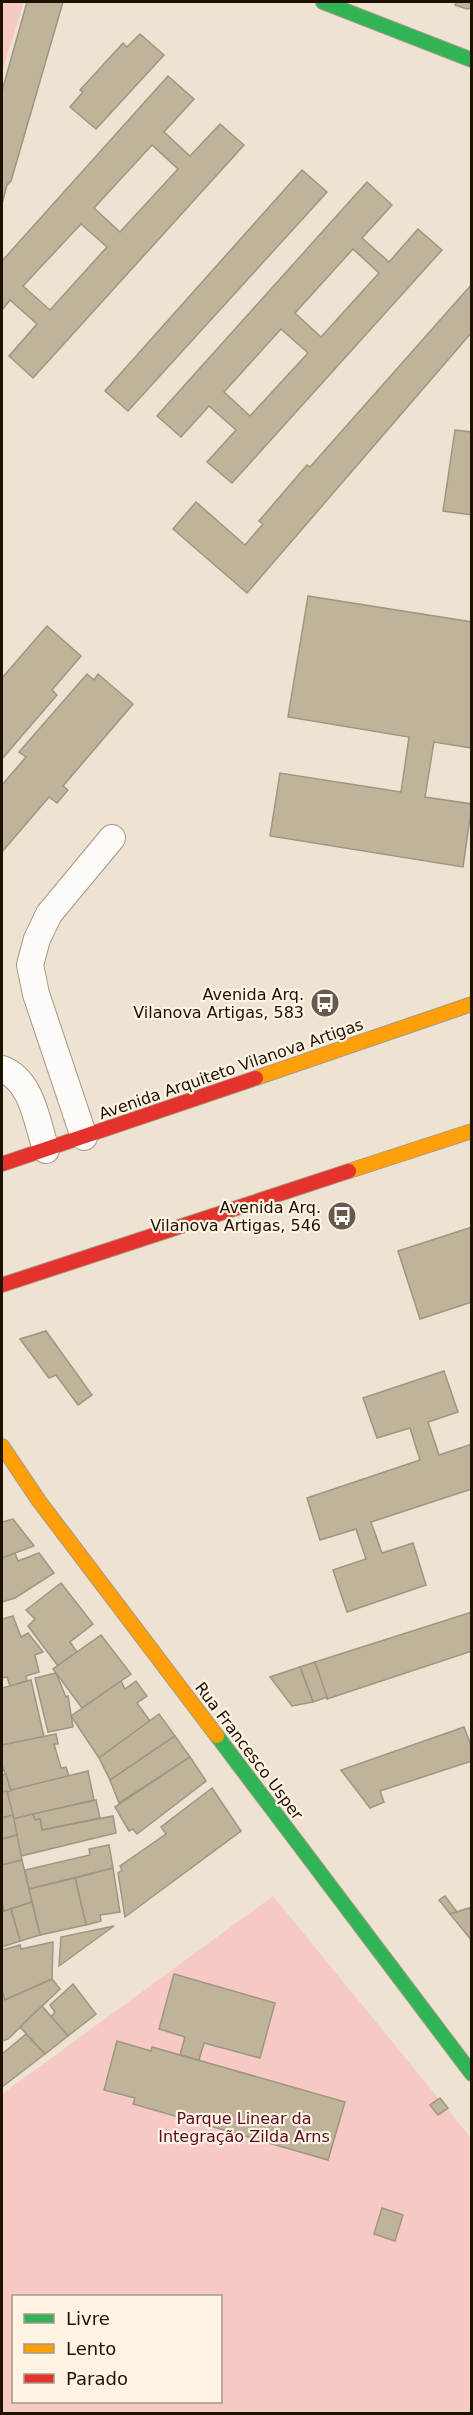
<svg xmlns="http://www.w3.org/2000/svg" width="473" height="2415" viewBox="0 0 473 2415" font-family="'DejaVu Sans',sans-serif">
	<rect width="100%" height="100%" fill="#eee3d3"/>
	<g fill="#f7c9c5" fill-rule="evenodd">
		<path d="M 2,2 L 24,2 L 2,72 Z"/>
		<path d="M 273,1896 L 471,2138 L 471,2413 L 2,2413 L 2,2094 ZM 14,2296 L 220,2296 L 220,2402 L 14,2402 Z"/>
	</g>
	<g fill="#bfb499" stroke="#9e9582" stroke-width="1.5" fill-rule="evenodd">
		<path d="M 27,2 L 63,2 L 11,181 L 7,185 L 2,204 L 2,91 Z"/>
		<path d="M 457,2 L 472,2 L 472,8 L 467,9 L 455,5 Z"/>
		<path d="M 140,34 L 164,55 L 96,129 L 70,107 L 83,92 L 80,90 L 123,43 L 127,47 Z"/>
		<path d="M 168,76 L 194,99 L 164,132 L 190,156 L 220,124 L 244,145 L 33,378 L 9,356 L 37,324 L 10,300 L 2,310 L 2,261 ZM 152,145 L 178,169 L 120,232 L 94,208 ZM 81,224 L 107,247 L 50,310 L 23,286 Z"/>
		<path d="M 302,170 L 327,192 L 128,411 L 105,391 Z"/>
		<path d="M 367,182 L 392,205 L 362,238 L 389,262 L 418,229 L 442,250 L 232,483 L 207,462 L 236,430 L 209,406 L 181,437 L 157,416 ZM 353,249 L 379,273 L 321,337 L 295,313 ZM 281,329 L 308,353 L 250,416 L 224,392 Z"/>
		<path d="M 472,284 L 472,332 L 247,593 L 173,529 L 196,502 L 245,545 L 263,524 L 259,521 L 307,465 L 310,467 Z"/>
		<path d="M 455,430 L 472,432 L 472,515 L 443,511 Z"/>
		<path d="M 308,596 L 472,622 L 472,748 L 434,742 L 425,797 L 472,804 L 463,867 L 270,836 L 280,773 L 401,792 L 409,737 L 288,717 Z"/>
		<path d="M 47,626 L 81,656 L 52,690 L 57,695 L 2,759 L 2,678 Z"/>
		<path d="M 87,674 L 94,680 L 98,674 L 133,704 L 63,786 L 68,790 L 57,803 L 49,797 L 2,852 L 2,785 L 26,757 L 19,752 Z"/>
		<path d="M 472,1227 L 472,1302 L 420,1319 L 398,1251 Z"/>
		<path d="M 46,1331 L 92,1395 L 78,1405 L 56,1375 L 49,1378 L 20,1339 Z"/>
		<path d="M 444,1371 L 458,1412 L 428,1422 L 439,1455 L 472,1444 L 472,1489 L 371,1522 L 382,1553 L 413,1543 L 426,1585 L 347,1612 L 333,1570 L 366,1559 L 356,1529 L 320,1540 L 307,1498 L 420,1460 L 410,1428 L 377,1438 L 363,1398 Z"/>
		<path d="M 13,1519 L 34,1546 L 2,1558 L 2,1522 Z"/>
		<path d="M 15,1553 L 18,1561 L 39,1553 L 54,1573 L 15,1598 L 2,1602 L 2,1558 Z"/>
		<path d="M 61,1583 L 93,1624 L 70,1642 L 77,1652 L 58,1666 L 28,1626 L 35,1619 L 26,1610 Z"/>
		<path d="M 472,1612 L 472,1651 L 327,1699 L 315,1662 Z"/>
		<path d="M 13,1616 L 21,1637 L 28,1633 L 43,1652 L 35,1655 L 39,1672 L 26,1676 L 27,1681 L 10,1686 L 7,1677 L 2,1678 L 2,1619 Z"/>
		<path d="M 101,1635 L 131,1674 L 82,1708 L 53,1669 Z"/>
		<path d="M 315,1662 L 327,1697 L 313,1702 L 300,1667 Z"/>
		<path d="M 300,1667 L 313,1702 L 292,1706 L 270,1677 Z"/>
		<path d="M 56,1673 L 66,1697 L 68,1696 L 73,1727 L 48,1732 L 35,1678 Z"/>
		<path d="M 31,1680 L 44,1737 L 2,1745 L 2,1688 Z"/>
		<path d="M 121,1681 L 125,1689 L 136,1681 L 143,1691 L 147,1696 L 137,1703 L 150,1721 L 99,1758 L 71,1716 Z"/>
		<path d="M 159,1714 L 175,1736 L 110,1780 L 99,1758 Z"/>
		<path d="M 464,1727 L 472,1748 L 472,1761 L 380,1791 L 384,1802 L 370,1808 L 341,1770 Z"/>
		<path d="M 56,1734 L 58,1744 L 54,1744 L 61,1768 L 66,1767 L 69,1776 L 11,1791 L 2,1765 L 2,1745 Z"/>
		<path d="M 175,1736 L 190,1757 L 119,1803 L 110,1780 Z"/>
		<path d="M 190,1757 L 206,1781 L 137,1834 L 133,1829 L 129,1831 L 115,1807 Z"/>
		<path d="M 88,1771 L 94,1800 L 13,1819 L 7,1791 Z"/>
		<path d="M 6,1774 L 11,1791 L 2,1793 L 2,1775 Z"/>
		<path d="M 212,1788 L 241,1831 L 125,1917 L 118,1873 L 122,1870 L 120,1866 L 166,1834 L 161,1827 Z"/>
		<path d="M 7,1791 L 13,1815 L 2,1818 L 2,1792 Z"/>
		<path d="M 96,1800 L 100,1818 L 42,1830 L 40,1819 L 35,1820 L 33,1814 Z"/>
		<path d="M 33,1814 L 35,1820 L 40,1819 L 42,1830 L 113,1816 L 116,1833 L 21,1856 L 13,1819 Z"/>
		<path d="M 13,1815 L 17,1835 L 2,1839 L 2,1818 Z"/>
		<path d="M 17,1835 L 22,1860 L 2,1865 L 2,1839 Z"/>
		<path d="M 109,1845 L 113,1868 L 29,1889 L 25,1870 L 90,1855 L 89,1849 Z"/>
		<path d="M 22,1860 L 32,1902 L 4,1911 L 2,1903 L 2,1865 Z"/>
		<path d="M 113,1868 L 120,1912 L 100,1915 L 101,1921 L 86,1925 L 75,1878 Z"/>
		<path d="M 75,1878 L 86,1925 L 40,1935 L 29,1889 Z"/>
		<path d="M 445,1896 L 457,1912 L 450,1914 L 439,1900 Z"/>
		<path d="M 32,1902 L 40,1935 L 20,1941 L 11,1909 Z"/>
		<path d="M 469,1908 L 472,1912 L 472,1941 L 450,1914 Z"/>
		<path d="M 11,1909 L 20,1941 L 2,1947 L 2,1912 Z"/>
		<path d="M 114,1926 L 59,1966 L 61,1937 Z"/>
		<path d="M 53,1942 L 52,1979 L 5,2000 L 2,1991 L 2,1950 L 20,1945 L 21,1949 Z"/>
		<path d="M 174,1974 L 275,2003 L 260,2058 L 204,2043 L 199,2060 L 180,2055 L 185,2037 L 159,2029 Z"/>
		<path d="M 52,1979 L 60,1989 L 8,2039 L 2,2041 L 2,1991 L 5,2000 Z"/>
		<path d="M 73,1984 L 96,2014 L 68,2036 L 51,2017 L 55,2012 L 50,2005 Z"/>
		<path d="M 42,2006 L 68,2036 L 45,2054 L 20,2027 Z"/>
		<path d="M 26,2034 L 45,2054 L 2,2087 L 2,2054 Z"/>
		<path d="M 117,2041 L 151,2051 L 152,2047 L 345,2102 L 328,2160 L 133,2104 L 135,2098 L 104,2090 Z"/>
		<path d="M 440,2098 L 448,2108 L 438,2115 L 430,2105 Z"/>
		<path d="M 382,2208 L 403,2215 L 395,2241 L 374,2234 Z"/>
	</g>
	<g fill="none" stroke-linecap="round" stroke-linejoin="round">
		<g stroke="#a69882" stroke-width="28">
			<g id="lane">
				<path d="M 2,1069 C 32,1080 37,1122 46,1150"/>
				<path d="M 84,1137 L 36,994 L 30,965 L 37,939 L 49,914 L 112,838"/>
			</g>
		</g>
		<g stroke="#a69882" stroke-width="16">
			<g id="fast">
				<path d="M 323,2 L 472,60"/>
				<path d="M 217,1736 L 472,2074"/>
			</g>
		</g>
		<g stroke="#a69882" stroke-width="16">
			<g id="slow">
				<path d="M 256,1078 L 472,1004"/>
				<path d="M 349,1171 L 472,1131"/>
				<path d="M 2,1446 L 39,1501 L 217,1736"/>
			</g>
		</g>
		<g stroke="#a69882" stroke-width="16">
			<g id="jam">
				<path d="M 2,1164 L 256,1078"/>
				<path d="M 2,1285 L 349,1171"/>
			</g>
		</g>
		<use href="#lane" stroke="#fcfbf8" stroke-width="26"/>
		<use href="#fast" stroke="#30b455" stroke-width="14"/>
		<use href="#slow" stroke="#ff9f0a" stroke-width="14"/>
		<use href="#jam" stroke="#e5322d" stroke-width="14"/>
	</g>
	<defs>
		<g id="bus-disc" transform="scale(1.5)"><circle r="9.5" fill="#675a4a" stroke="#fef3e5"/><path d="M-5-6H5V4H4V6H2V4H-2V6H-4V4H-5ZM-3.5-4V0h7V-4ZM-3.5 1.2v1.5H-2V1.2ZM2 1.2v1.5H3.5V1.2Z" fill="#fff"/></g>
	</defs>
	<g fill-rule="evenodd">
		<use href="#bus-disc" x="325" y="1003"/>
		<use href="#bus-disc" x="342" y="1216"/>
	</g>
	<g text-anchor="middle" dominant-baseline="central" stroke-width="4.5" stroke-linejoin="round" paint-order="stroke">
		<g font-size="16" fill="#1f1100" stroke="#fef3e5" text-anchor="end">
			<text x="304" y="994">Avenida Arq.<tspan x="304" dy="18">Vilanova Artigas, 583</tspan></text>
			<text x="321" y="1207">Avenida Arq.<tspan x="321" dy="18">Vilanova Artigas, 546</tspan></text>
		</g>
		<g font-size="16" fill="#1f1100" stroke="#fef3e5">
			<text transform="translate(231 1069) rotate(-19)">Avenida Arquiteto Vilanova Artigas</text>
			<text transform="translate(249 1751) rotate(53)">Rua Francesco Usper</text>
		</g>
		<g font-size="16" fill="#5d0c1f" stroke="#fef3e5">
			<text x="244" y="2118">Parque Linear da<tspan x="244" dy="18">Integração Zilda Arns</tspan></text>
		</g>
	</g>
	<rect width="473" height="2415" fill="none" stroke="#1f1100" stroke-width="6"/>
	<rect x="12" y="2295" width="210" height="108" fill="#fef3e5" stroke="#a59989" stroke-width="1.5"/>
	<rect x="24" y="2314" width="30" height="9" fill="#30b455" stroke="#a59989" stroke-width="1.5"/>
	<text x="66" y="2325" font-size="18" fill="#1f1100">Livre</text>
	<rect x="24" y="2344" width="30" height="9" fill="#ff9f0a" stroke="#a59989" stroke-width="1.5"/>
	<text x="66" y="2355" font-size="18" fill="#1f1100">Lento</text>
	<rect x="24" y="2374" width="30" height="9" fill="#e5322d" stroke="#a59989" stroke-width="1.5"/>
	<text x="66" y="2385" font-size="18" fill="#1f1100">Parado</text>
</svg>
